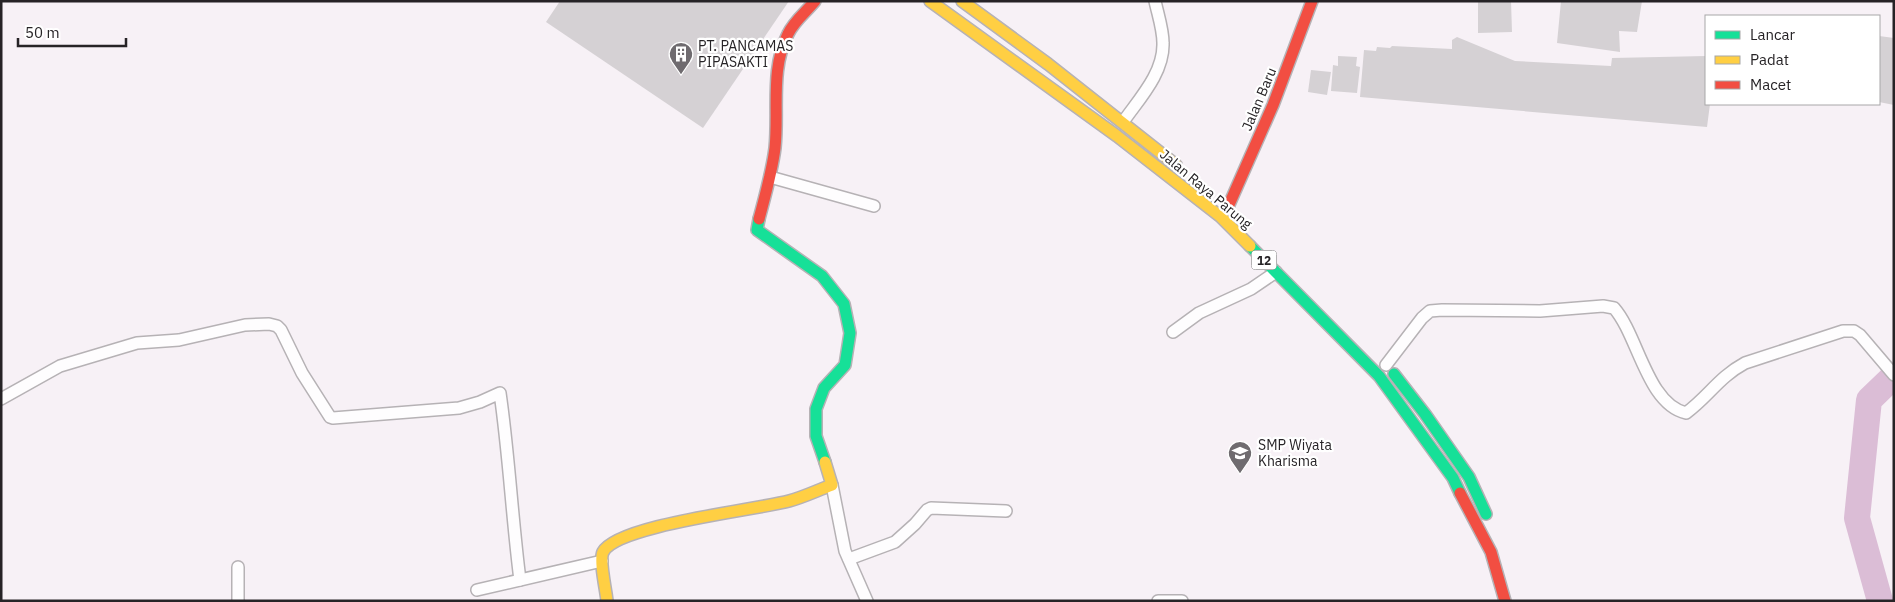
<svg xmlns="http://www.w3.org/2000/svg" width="1895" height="602" viewBox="0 0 1895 602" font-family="'IBM Plex Sans',sans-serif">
	<rect width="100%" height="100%" fill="#f7f1f6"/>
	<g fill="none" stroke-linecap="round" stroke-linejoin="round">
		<path stroke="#dbbdd6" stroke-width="26" d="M 1880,601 L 1857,518 L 1869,400 L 1894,376"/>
	</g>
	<g fill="#d5d1d4">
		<path d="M 560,1 L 789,1 L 703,128 L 546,22 Z"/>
		<path d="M 1478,1 L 1511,1 L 1512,32 L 1478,33 Z"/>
		<path d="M 1561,1 L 1642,1 L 1637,32 L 1619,31 L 1620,52 L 1557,43 Z"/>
		<path d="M 1879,36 L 1894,38 L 1894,105 L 1879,102 Z"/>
		<path d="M 1457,37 L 1515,61 L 1611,66 L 1612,58 L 1706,56 L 1706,104 L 1710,104 L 1707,127 L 1360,97 L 1364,50 L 1376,51 L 1377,47 L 1390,48 L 1392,46 L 1452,49 L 1452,40 Z"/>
		<path d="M 1338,56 L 1357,57 L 1356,66 L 1360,67 L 1357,93 L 1331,91 L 1333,65 L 1338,66 Z"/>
		<path d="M 1311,70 L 1331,72 L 1327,95 L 1308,92 Z"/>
	</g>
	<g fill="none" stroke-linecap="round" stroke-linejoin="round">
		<g stroke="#b6b2b5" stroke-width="14">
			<g id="street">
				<path d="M 1123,122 C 1139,99 1164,73 1163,43 C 1163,29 1158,15 1155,1"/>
				<path d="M 770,177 L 874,206"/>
				<path d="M 1173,332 L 1199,313 L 1251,289 L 1276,272"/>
				<path d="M 1386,365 L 1422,318 L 1430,311 L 1442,310 L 1540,311 L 1603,306 L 1614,308 C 1638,335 1647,404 1686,413 C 1708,397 1719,377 1745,363 L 1843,331 L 1854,331 L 1860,335 L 1894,375"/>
				<path d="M 1,399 L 60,366 L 137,343 L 179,340 L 245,325 L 269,324 L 277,326 L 281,330 L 302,373 L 330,417 L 333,418 L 459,408 L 480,402 L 500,393 C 509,455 512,518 520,580"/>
				<path d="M 832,485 L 845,551 L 867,601"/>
				<path d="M 849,559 L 895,542 L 915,524 L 927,510 L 931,508 L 1006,511"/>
				<path d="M 238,567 L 238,601"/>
				<path d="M 477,590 L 602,561"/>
				<path d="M 1158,601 L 1182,601"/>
			</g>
		</g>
		<g stroke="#b6b2b5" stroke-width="14">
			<g id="fast">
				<path d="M 759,219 L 757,230 L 822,276 L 844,304 L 850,333 L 845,365 L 824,388 L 816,409 L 816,436 L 825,462"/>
				<path d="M 1250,246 L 1379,376 L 1453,478 L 1460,493"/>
				<path d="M 1394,374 L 1425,414 L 1469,477 L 1486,514"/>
			</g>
		</g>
		<g stroke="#b6b2b5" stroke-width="14">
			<g id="slow">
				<path d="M 930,1 L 1117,136 L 1221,217 L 1250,246"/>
				<path d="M 962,1 L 1048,64 L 1176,165"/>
				<path d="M 607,601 C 606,590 599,560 603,552 C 617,525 756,510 789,501 C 804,497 818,490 832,485 L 825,462"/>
			</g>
		</g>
		<g stroke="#b6b2b5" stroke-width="14">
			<g id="jam">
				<path d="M 1228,207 L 1273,105 L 1312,1"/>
				<path d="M 759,219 C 765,196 772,172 775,148 C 779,110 770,69 788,34 C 794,21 806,12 815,1"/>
				<path d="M 1460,493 L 1491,552 L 1505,601"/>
			</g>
		</g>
		<use href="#street" stroke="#fefdfe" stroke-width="11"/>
		<use href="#fast" stroke="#16e098" stroke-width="11"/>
		<use href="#slow" stroke="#ffcf43" stroke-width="11"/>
		<use href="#jam" stroke="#f24e42" stroke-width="11"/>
	</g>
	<defs>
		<g id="building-pin" transform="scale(1.25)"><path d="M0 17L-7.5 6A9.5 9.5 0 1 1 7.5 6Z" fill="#6f6b6f" stroke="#fff"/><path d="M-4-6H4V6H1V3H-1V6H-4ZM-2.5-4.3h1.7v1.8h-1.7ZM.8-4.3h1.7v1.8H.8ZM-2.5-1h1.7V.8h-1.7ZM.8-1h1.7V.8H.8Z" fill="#fff"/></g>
		<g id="school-pin" transform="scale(1.25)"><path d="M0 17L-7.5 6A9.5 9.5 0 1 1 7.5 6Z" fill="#6f6b6f" stroke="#fff"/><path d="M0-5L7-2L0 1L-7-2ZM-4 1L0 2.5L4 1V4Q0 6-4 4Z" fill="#fff"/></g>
	</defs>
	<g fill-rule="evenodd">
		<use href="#building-pin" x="681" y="54"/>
		<use href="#school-pin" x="1240" y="453"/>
	</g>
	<g text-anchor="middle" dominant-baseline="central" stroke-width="4.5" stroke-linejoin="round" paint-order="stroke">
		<rect fill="#fff" stroke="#676567" stroke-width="1" x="1251.5" y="250.5" width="25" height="19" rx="4"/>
		<g font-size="12" font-weight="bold" fill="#262326">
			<text x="1264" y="260">12</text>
		</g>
		<g font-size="14" fill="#262326" stroke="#fff" text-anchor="start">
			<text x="698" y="46">PT. PANCAMAS<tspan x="698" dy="16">PIPASAKTI</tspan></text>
			<text x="1258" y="445">SMP Wiyata<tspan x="1258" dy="16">Kharisma</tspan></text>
		</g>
		<g font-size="14" fill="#262326" stroke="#fff">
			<text transform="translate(1259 99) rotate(-67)">Jalan Baru</text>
			<text transform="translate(1206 189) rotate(40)">Jalan Raya Parung</text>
		</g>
	</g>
	<rect width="1895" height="602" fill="none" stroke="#262326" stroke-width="5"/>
	<rect x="1705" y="15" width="175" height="90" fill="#ffffff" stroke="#a8a7a8"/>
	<rect x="1715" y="31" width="25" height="8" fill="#16e098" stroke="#a8a7a8"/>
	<text x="1750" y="40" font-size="15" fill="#262326">Lancar</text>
	<rect x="1715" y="56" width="25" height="8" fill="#ffcf43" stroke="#a8a7a8"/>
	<text x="1750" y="65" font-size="15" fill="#262326">Padat</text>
	<rect x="1715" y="81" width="25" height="8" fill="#f24e42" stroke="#a8a7a8"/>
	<text x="1750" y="90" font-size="15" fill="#262326">Macet</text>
	<path d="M18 38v8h108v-8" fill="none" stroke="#262326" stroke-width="2.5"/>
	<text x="25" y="38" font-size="15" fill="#262326" stroke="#ffffff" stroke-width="4" paint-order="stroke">50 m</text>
</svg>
